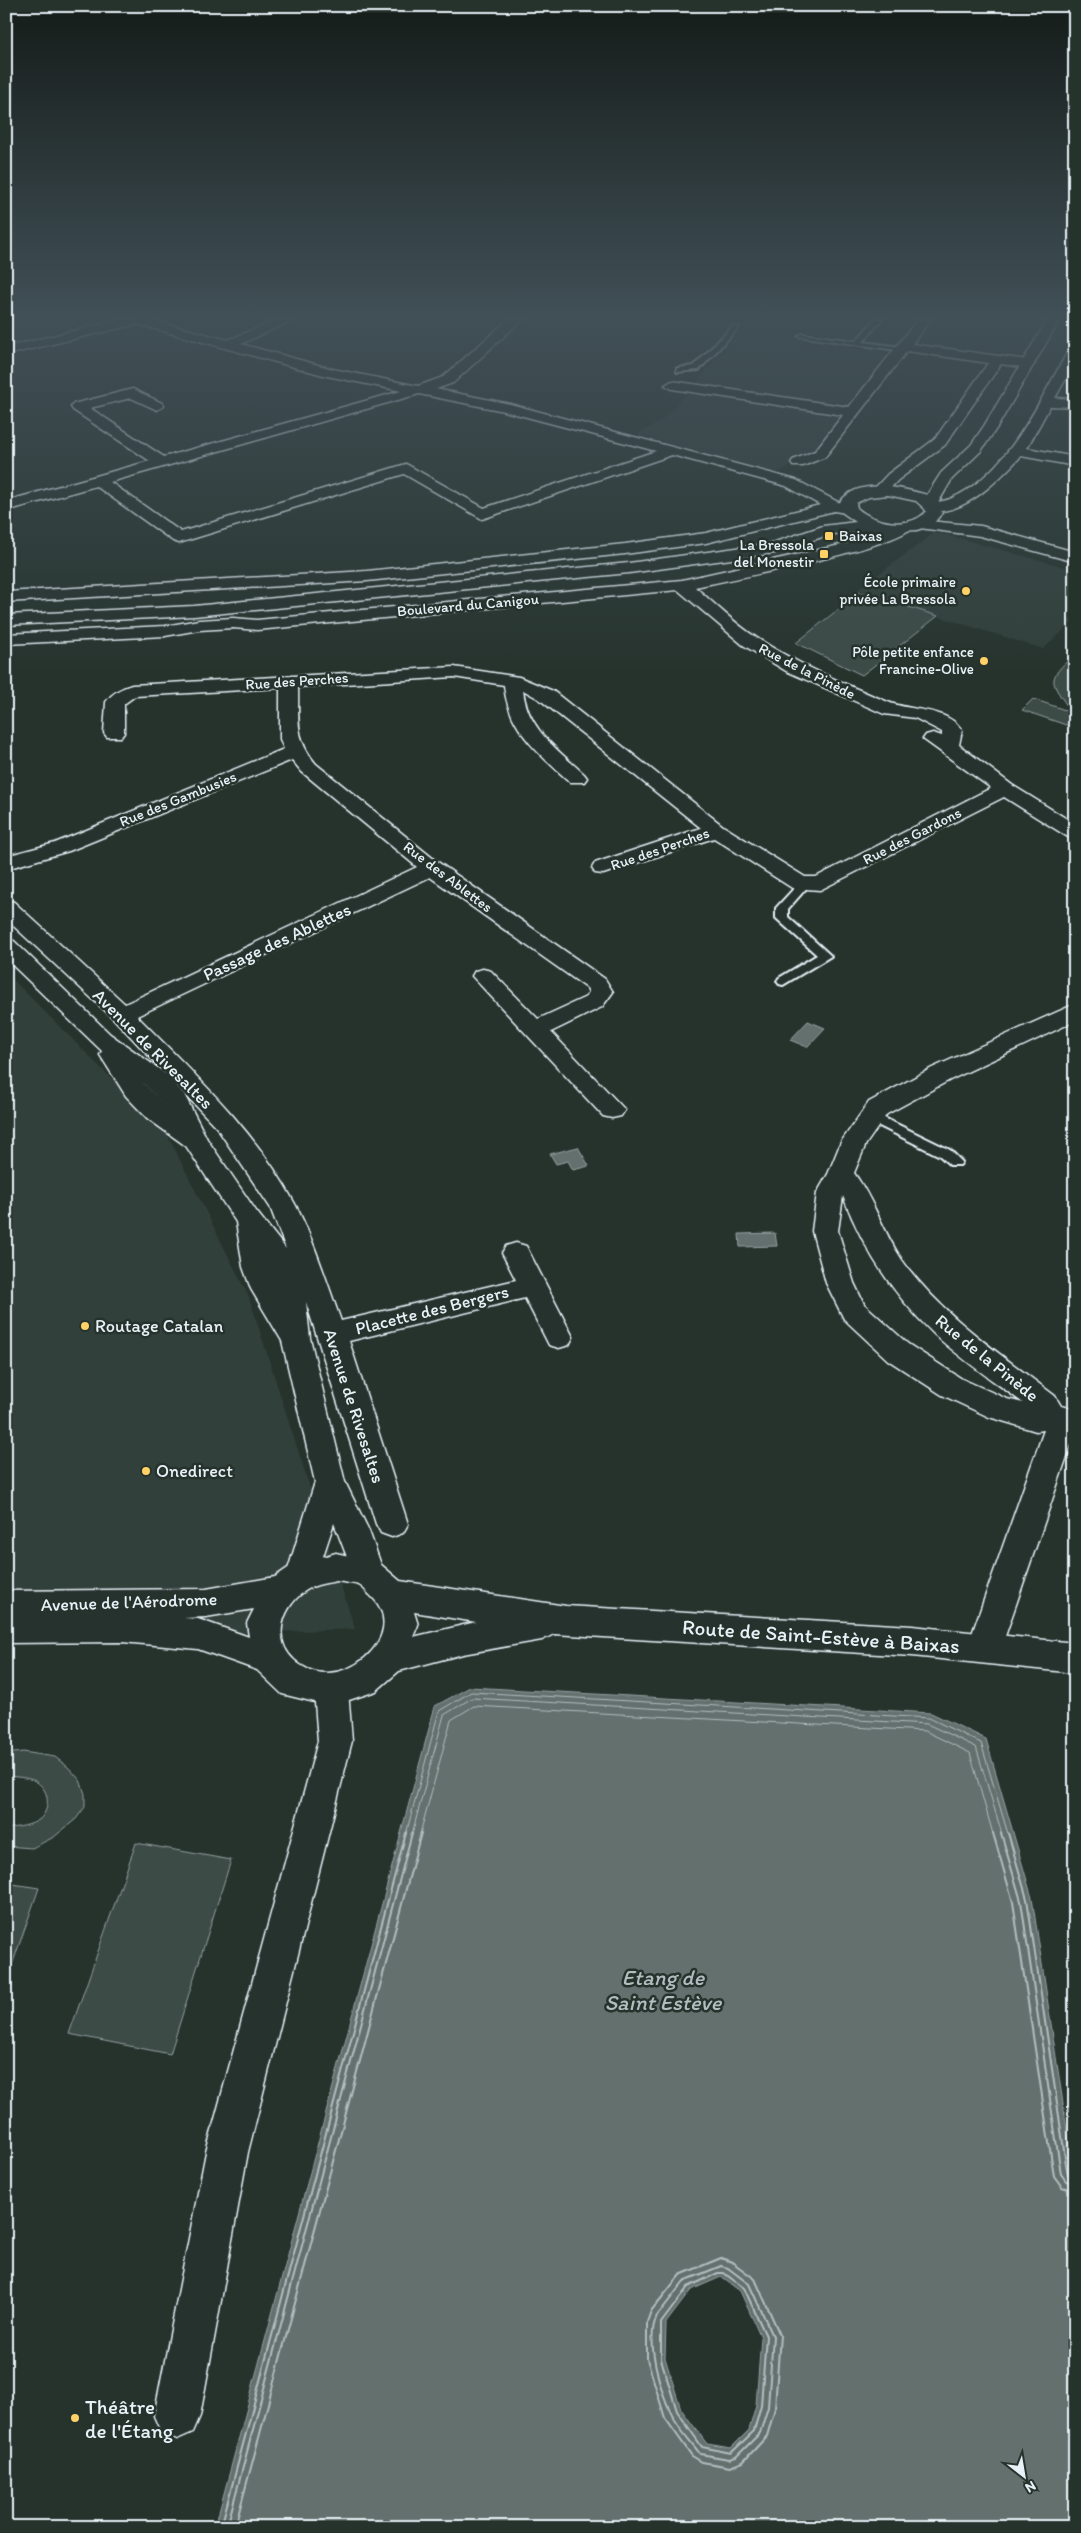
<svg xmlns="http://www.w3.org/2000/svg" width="1081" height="2533" viewBox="0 0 1081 2533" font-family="Itim,sans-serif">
	<rect width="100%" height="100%" fill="#26332d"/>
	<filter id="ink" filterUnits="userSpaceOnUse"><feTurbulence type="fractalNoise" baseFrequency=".02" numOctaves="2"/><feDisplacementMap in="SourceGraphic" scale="10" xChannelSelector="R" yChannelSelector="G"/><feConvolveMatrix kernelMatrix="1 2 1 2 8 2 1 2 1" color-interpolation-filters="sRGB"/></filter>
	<g filter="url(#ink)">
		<g fill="#333f3a">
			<path d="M 741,332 L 896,354 L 819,453 L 772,475 L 637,434 L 662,421 Z"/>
			<path d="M 934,533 L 948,535 L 1075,570 L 1075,608 L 1065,617 L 1075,620 L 1043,649 L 856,591 Z"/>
			<path d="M 6,973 L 167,1134 L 249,1297 L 355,1629 L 6,1641 Z"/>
		</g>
		<g fill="#3e4b47" stroke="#939ea0">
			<path d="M 860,592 L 938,616 L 862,675 L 796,643 Z"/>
			<path d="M 1075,654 L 1075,728 L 1022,710 L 1033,699 L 1071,712 C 1051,680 1044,682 1075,654 Z"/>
			<path d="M 23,1752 L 55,1757 L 68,1767 L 80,1780 L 85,1794 L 85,1807 L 76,1819 L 54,1837 L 32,1848 L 6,1846 L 6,1829 C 17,1827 31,1826 40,1819 C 52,1807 49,1787 33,1780 C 25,1777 15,1777 6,1776 L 6,1754 Z"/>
			<path d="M 136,1843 L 231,1860 L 170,2054 L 69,2034 Z"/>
			<path d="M 6,1883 L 39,1888 L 11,1968 L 6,1967 Z"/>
		</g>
		<g fill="#636f6d" stroke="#98a3a5" fill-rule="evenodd">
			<path d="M 808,1021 L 825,1028 L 807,1047 L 790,1040 Z"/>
			<path d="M 578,1147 L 589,1166 L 573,1170 L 568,1161 L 556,1164 L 550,1154 Z"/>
			<path d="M 775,1233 L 777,1246 L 740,1247 L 739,1234 Z"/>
			<path d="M 470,1687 L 931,1713 L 986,1739 L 1032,1898 L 1075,2183 L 1075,2527 L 215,2527 L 435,1706 ZM 721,2277 L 740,2291 L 761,2337 L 756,2406 L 749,2430 L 731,2448 L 707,2444 L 681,2409 L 665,2358 L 666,2323 L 691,2290 Z"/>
		</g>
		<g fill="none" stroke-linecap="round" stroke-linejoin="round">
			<g stroke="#b3bdc0" stroke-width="1">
				<path d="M 406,1834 L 439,1711 L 471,1692 L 929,1718 L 981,1743 L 1008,1834"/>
				<path d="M 412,1834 L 444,1715 L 472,1698 L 927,1724 L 976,1747 L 1002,1834"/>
				<path d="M 420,1834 L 451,1720 L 474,1706 L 925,1731 L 970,1753 L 993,1834"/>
			</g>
			<g stroke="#b3bdc0" stroke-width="2">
				<path d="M 993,1833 L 1013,1902 L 1054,2176 L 1062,2187 L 1075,2191"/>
				<path d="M 1001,1833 L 1021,1901 L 1061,2174 L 1066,2181 L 1075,2184"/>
				<path d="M 1008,1833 L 1027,1899 L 1066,2164 L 1068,2174 L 1075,2177"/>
				<path d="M 721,2258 L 732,2262 L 755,2279 L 780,2335 L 775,2408 L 767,2436 L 743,2462 L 730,2467 L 702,2462 L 692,2456 L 665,2418 L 647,2359 L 647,2322 L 651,2311 L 680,2275 Z"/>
				<path d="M 721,2266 L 728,2268 L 749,2284 L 773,2336 L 768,2407 L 760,2433 L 736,2457 L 729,2459 L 700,2454 C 691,2441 677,2428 671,2413 C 660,2390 645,2339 657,2316 L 684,2281 Z"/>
				<path d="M 718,2273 L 724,2273 L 744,2288 L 766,2336 L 761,2406 L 754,2431 L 731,2453 L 702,2447 L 677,2411 L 661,2359 L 661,2323 L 688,2287 Z"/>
				<path d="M 221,2527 L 406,1833"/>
				<path d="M 227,2527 L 412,1833"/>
				<path d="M 235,2527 L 421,1833"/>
			</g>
			<g stroke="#e8f1f8" stroke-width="4">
				<g id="lane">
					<path d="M 875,319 L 882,319 L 863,342 L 901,347 L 904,351 L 798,336 L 802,334 L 856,341 Z"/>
					<path d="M 733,326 L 739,327 L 699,370 L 677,372 L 677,368 L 694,366 Z"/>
					<path d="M 804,880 L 810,884 L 788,909 L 788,917 L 831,956 L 783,985 L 779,984 L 777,981 L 779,978 L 817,955 L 776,918 L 776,908 L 800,882 Z"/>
					<path d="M 872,1112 L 950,1150 L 962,1162 L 960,1165 L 950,1165 L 940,1156 L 867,1120 L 865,1117 L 867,1114 Z"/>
				</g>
			</g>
			<g stroke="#e8f1f8" stroke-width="3">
				<g id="street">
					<path d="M 123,319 L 149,319 L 228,340 L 279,319 L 296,319 L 241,344 L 333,369 L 418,386 L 443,377 L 509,319 L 523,319 L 453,383 L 436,389 L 510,404 L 796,480 L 838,502 L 852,505 L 854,508 L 846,513 L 834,511 L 706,543 L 625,554 L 367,581 L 6,602 L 6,592 L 367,571 L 625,544 L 706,533 L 820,505 L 786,486 L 672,455 L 482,519 L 404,474 L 179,543 L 173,541 L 96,486 L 6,511 L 6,501 L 150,461 L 73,410 L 71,407 L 73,404 L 133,389 L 162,403 L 164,406 L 157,410 L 131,398 L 90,408 L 164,457 L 401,391 L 327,376 L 137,324 L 6,355 L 6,347 ZM 419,394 L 504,411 L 656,451 L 484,508 L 406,464 L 181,532 L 110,482 Z"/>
					<path d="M 918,319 L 931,319 L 912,344 L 1028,360 L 1035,364 L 1028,368 L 1001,364 L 945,445 L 898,480 L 885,494 L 875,494 L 872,491 L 888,474 L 935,439 L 988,363 L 907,351 L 825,457 L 803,466 L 793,466 L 791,463 L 793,460 L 815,451 L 843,415 L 672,389 L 665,385 L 672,381 L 849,407 Z"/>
					<path d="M 1075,347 L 1075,363 L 1055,398 L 1075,399 L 1075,407 L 1050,406 L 1027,448 L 1075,457 L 1075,466 L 1021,456 C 1000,478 962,519 927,510 L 925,507 L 927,504 C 935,502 942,502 950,499 C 1007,475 1039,402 1068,351 Z"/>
					<path d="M 918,520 L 981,526 L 1075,552 L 1075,562 L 980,536 L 912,527 C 896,548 729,580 695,587 C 715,604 735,624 757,638 C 798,665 843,683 888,702 C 911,712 945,706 962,730 L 959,745 L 1012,785 L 1075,824 L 1075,839 L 1068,837 L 1004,797 L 820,890 L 792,888 L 714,838 L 603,874 L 595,873 L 592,868 L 595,863 L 701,828 L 539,699 L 523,690 C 527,729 558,750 584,774 L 587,778 L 584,782 L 570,782 C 539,754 508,729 504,685 L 454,677 L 298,687 C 299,719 294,738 316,764 L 435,860 L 605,979 L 613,992 L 602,1007 L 551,1032 L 625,1110 L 621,1116 L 612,1118 L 603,1116 L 472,976 L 475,971 L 483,969 L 491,971 L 538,1019 L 586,997 L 589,992 L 587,988 L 430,877 L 137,1016 C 195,1075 256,1131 295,1204 C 314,1240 327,1283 341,1321 L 516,1280 L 502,1253 L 506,1246 L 516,1243 L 526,1246 L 573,1337 L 569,1345 L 559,1348 L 549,1345 L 525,1298 L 349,1341 L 408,1524 L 403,1533 L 392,1537 L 381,1533 L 376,1524 L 306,1302 L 310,1338 L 345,1482 L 369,1531 L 384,1573 L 379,1583 L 368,1587 L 357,1583 L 334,1523 L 313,1586 L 302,1590 L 291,1586 L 286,1576 L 315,1482 L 282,1341 L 251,1289 L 243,1267 L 236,1222 L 186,1146 L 147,1118 L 126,1096 L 100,1055 L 102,1051 L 6,959 L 6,939 L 14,941 L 110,1034 L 166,1074 L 184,1094 L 207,1139 L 256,1211 L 286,1249 L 270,1207 L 217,1128 L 114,1019 L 6,919 L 6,900 L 14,902 L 125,1004 L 417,867 L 302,772 L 292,760 L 69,851 L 6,869 L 6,856 L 55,843 L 284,749 L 280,739 L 280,688 L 135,696 L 124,704 L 124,733 L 121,737 L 107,737 L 104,733 L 106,702 C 112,693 121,688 132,685 L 454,667 L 519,677 L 553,691 L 723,826 L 805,877 L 816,877 L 991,788 L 923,739 L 926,735 L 933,733 L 942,736 L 942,732 L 915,718 L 884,714 L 786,671 L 743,645 L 678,590 L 257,630 L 233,628 L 199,630 L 165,636 L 6,644 L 6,634 L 165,626 L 199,620 L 233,618 L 257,620 L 682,580 L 845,544 L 904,522 L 910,525 ZM 141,1081 L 166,1107 L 144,1084 Z"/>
					<path d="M 1075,1004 L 1075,1021 L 950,1080 L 887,1114 L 866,1144 L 854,1173 C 874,1200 883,1232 902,1260 C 942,1316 1001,1354 1055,1396 L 1061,1406 L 1075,1409 L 1075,1433 L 1001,1648 L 996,1659 L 984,1663 L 972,1659 L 967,1648 L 1044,1430 L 1036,1431 L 989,1417 L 942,1395 L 888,1360 L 844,1319 L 826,1283 L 812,1231 L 817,1193 L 828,1174 L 841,1142 L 869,1102 L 932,1068 ZM 843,1196 C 863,1249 894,1296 935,1335 C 962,1360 994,1381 1023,1403 L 1007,1399 L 962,1379 L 908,1344 L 864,1304 L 854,1283 L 838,1231 Z"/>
					<path d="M 331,1674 L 343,1679 L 348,1690 L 352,1741 L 248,2152 L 200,2416 L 193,2432 L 177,2439 L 161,2432 L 154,2416 L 206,2152 L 318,1741 L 314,1690 L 319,1679 Z"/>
				</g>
			</g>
			<g stroke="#e8f1f8" stroke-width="3">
				<g id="secondary">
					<path d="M 1048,319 L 1060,319 L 998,426 L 981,451 L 952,479 L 938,503 L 942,513 L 933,524 L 917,530 L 831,534 L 775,553 L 629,573 L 194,616 L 6,625 L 6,615 L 194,606 L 629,563 L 772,543 L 823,526 L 856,522 L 843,513 L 840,502 C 858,477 903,488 927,495 L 941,473 L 971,445 L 984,426 ZM 888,495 L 916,501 L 925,509 L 926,512 C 908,530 874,523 857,508 L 856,503 L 869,497 Z"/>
					<path d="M 336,1553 L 379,1563 L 400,1581 L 566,1606 L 912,1626 L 1075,1643 L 1075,1673 L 912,1656 L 554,1634 L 542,1640 L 463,1654 L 399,1671 L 376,1691 L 331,1706 L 282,1694 L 257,1670 L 198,1649 L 122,1642 L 6,1643 L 6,1591 L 206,1589 L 275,1577 L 291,1566 ZM 336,1581 C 343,1582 352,1583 359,1585 C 363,1587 367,1592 370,1595 C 415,1635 337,1701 294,1660 C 270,1638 284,1602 310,1588 C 318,1584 328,1583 336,1581 ZM 254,1609 L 247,1623 L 249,1637 L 198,1619 L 184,1618 L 206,1617 ZM 414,1612 L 476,1622 L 413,1637 L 418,1625 Z"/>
				</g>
			</g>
			<use href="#lane" fill="#26332d" fill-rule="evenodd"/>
			<use href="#street" fill="#26332d" fill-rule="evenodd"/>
			<use href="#secondary" fill="#26332d" fill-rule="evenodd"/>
		</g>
	</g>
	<linearGradient id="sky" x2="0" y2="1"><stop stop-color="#151c19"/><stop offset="0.47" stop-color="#415057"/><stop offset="1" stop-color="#415057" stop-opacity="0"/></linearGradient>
	<rect width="1081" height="674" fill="url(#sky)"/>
	<g fill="#ffd166" stroke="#26332d" stroke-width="2">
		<rect x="824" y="531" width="10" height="10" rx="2.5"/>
		<rect x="819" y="549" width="10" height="10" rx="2.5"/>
		<circle cx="966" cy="591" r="5"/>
		<circle cx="984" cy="661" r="5"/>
		<circle cx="85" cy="1326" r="5"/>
		<circle cx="146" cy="1471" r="5"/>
		<circle cx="75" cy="2418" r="5"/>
	</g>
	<g text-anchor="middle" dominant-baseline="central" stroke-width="5" stroke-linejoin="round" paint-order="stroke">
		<g font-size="15" fill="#e8f1f8" stroke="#26332d" text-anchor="end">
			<text x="839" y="536" text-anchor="start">Baixas</text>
			<text x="814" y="545">La Bressola<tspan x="814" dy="17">del Monestir</tspan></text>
			<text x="956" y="582">École primaire<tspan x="956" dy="17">privée La Bressola</tspan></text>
			<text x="974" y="652">Pôle petite enfance<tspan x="974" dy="17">Francine-Olive</tspan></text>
		</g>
		<g font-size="15" fill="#e8f1f8" stroke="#26332d">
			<text transform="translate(468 605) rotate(-5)">Boulevard du Canigou</text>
			<text transform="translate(807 671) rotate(27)">Rue de la Pinède</text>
			<text transform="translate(297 681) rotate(-4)">Rue des Perches</text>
			<text transform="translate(178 799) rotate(-22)">Rue des Gambusies</text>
			<text transform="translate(912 836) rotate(-27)">Rue des Gardons</text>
			<text transform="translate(660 849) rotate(-19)">Rue des Perches</text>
			<text transform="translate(448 877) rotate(37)">Rue des Ablettes</text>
		</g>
		<g font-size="18" fill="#e8f1f8" stroke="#26332d">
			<text transform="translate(277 942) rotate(-25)">Passage des Ablettes</text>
			<text transform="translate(153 1049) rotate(45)">Avenue de Rivesaltes</text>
			<text transform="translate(432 1310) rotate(-14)">Placette des Bergers</text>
			<text transform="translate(987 1358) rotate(39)">Rue de la Pinède</text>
			<text transform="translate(354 1406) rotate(72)">Avenue de Rivesaltes</text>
			<text transform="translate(129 1602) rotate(-2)">Avenue de l'Aérodrome</text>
		</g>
		<g font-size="18" fill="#e8f1f8" stroke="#26332d" text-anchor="start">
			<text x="95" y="1326">Routage Catalan</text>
			<text x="156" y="1471">Onedirect</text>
		</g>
		<g font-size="21" fill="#e8f1f8" stroke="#26332d">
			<text transform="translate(821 1636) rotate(4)">Route de Saint-Estève à Baixas</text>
		</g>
		<g font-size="21" fill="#e8f1f8" stroke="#26332d" text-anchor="start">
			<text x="85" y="2406">Théâtre<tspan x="85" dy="24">de l'Étang</tspan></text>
		</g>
		<g font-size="22" font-style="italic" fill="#b3bdc0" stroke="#26332d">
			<text x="663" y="1977">Etang de<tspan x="663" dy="25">Saint Estève</tspan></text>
		</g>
	</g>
	<rect width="1081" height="2533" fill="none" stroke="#26332d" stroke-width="25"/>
	<rect x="12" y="12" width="1056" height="2508" fill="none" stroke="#e8f1f8" stroke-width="2" filter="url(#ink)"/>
	<g transform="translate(1024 2476) rotate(149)" stroke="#26332d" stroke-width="4" paint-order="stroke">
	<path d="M0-4L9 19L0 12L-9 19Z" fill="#e8f1f8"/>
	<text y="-8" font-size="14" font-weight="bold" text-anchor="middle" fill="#e8f1f8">N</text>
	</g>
</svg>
